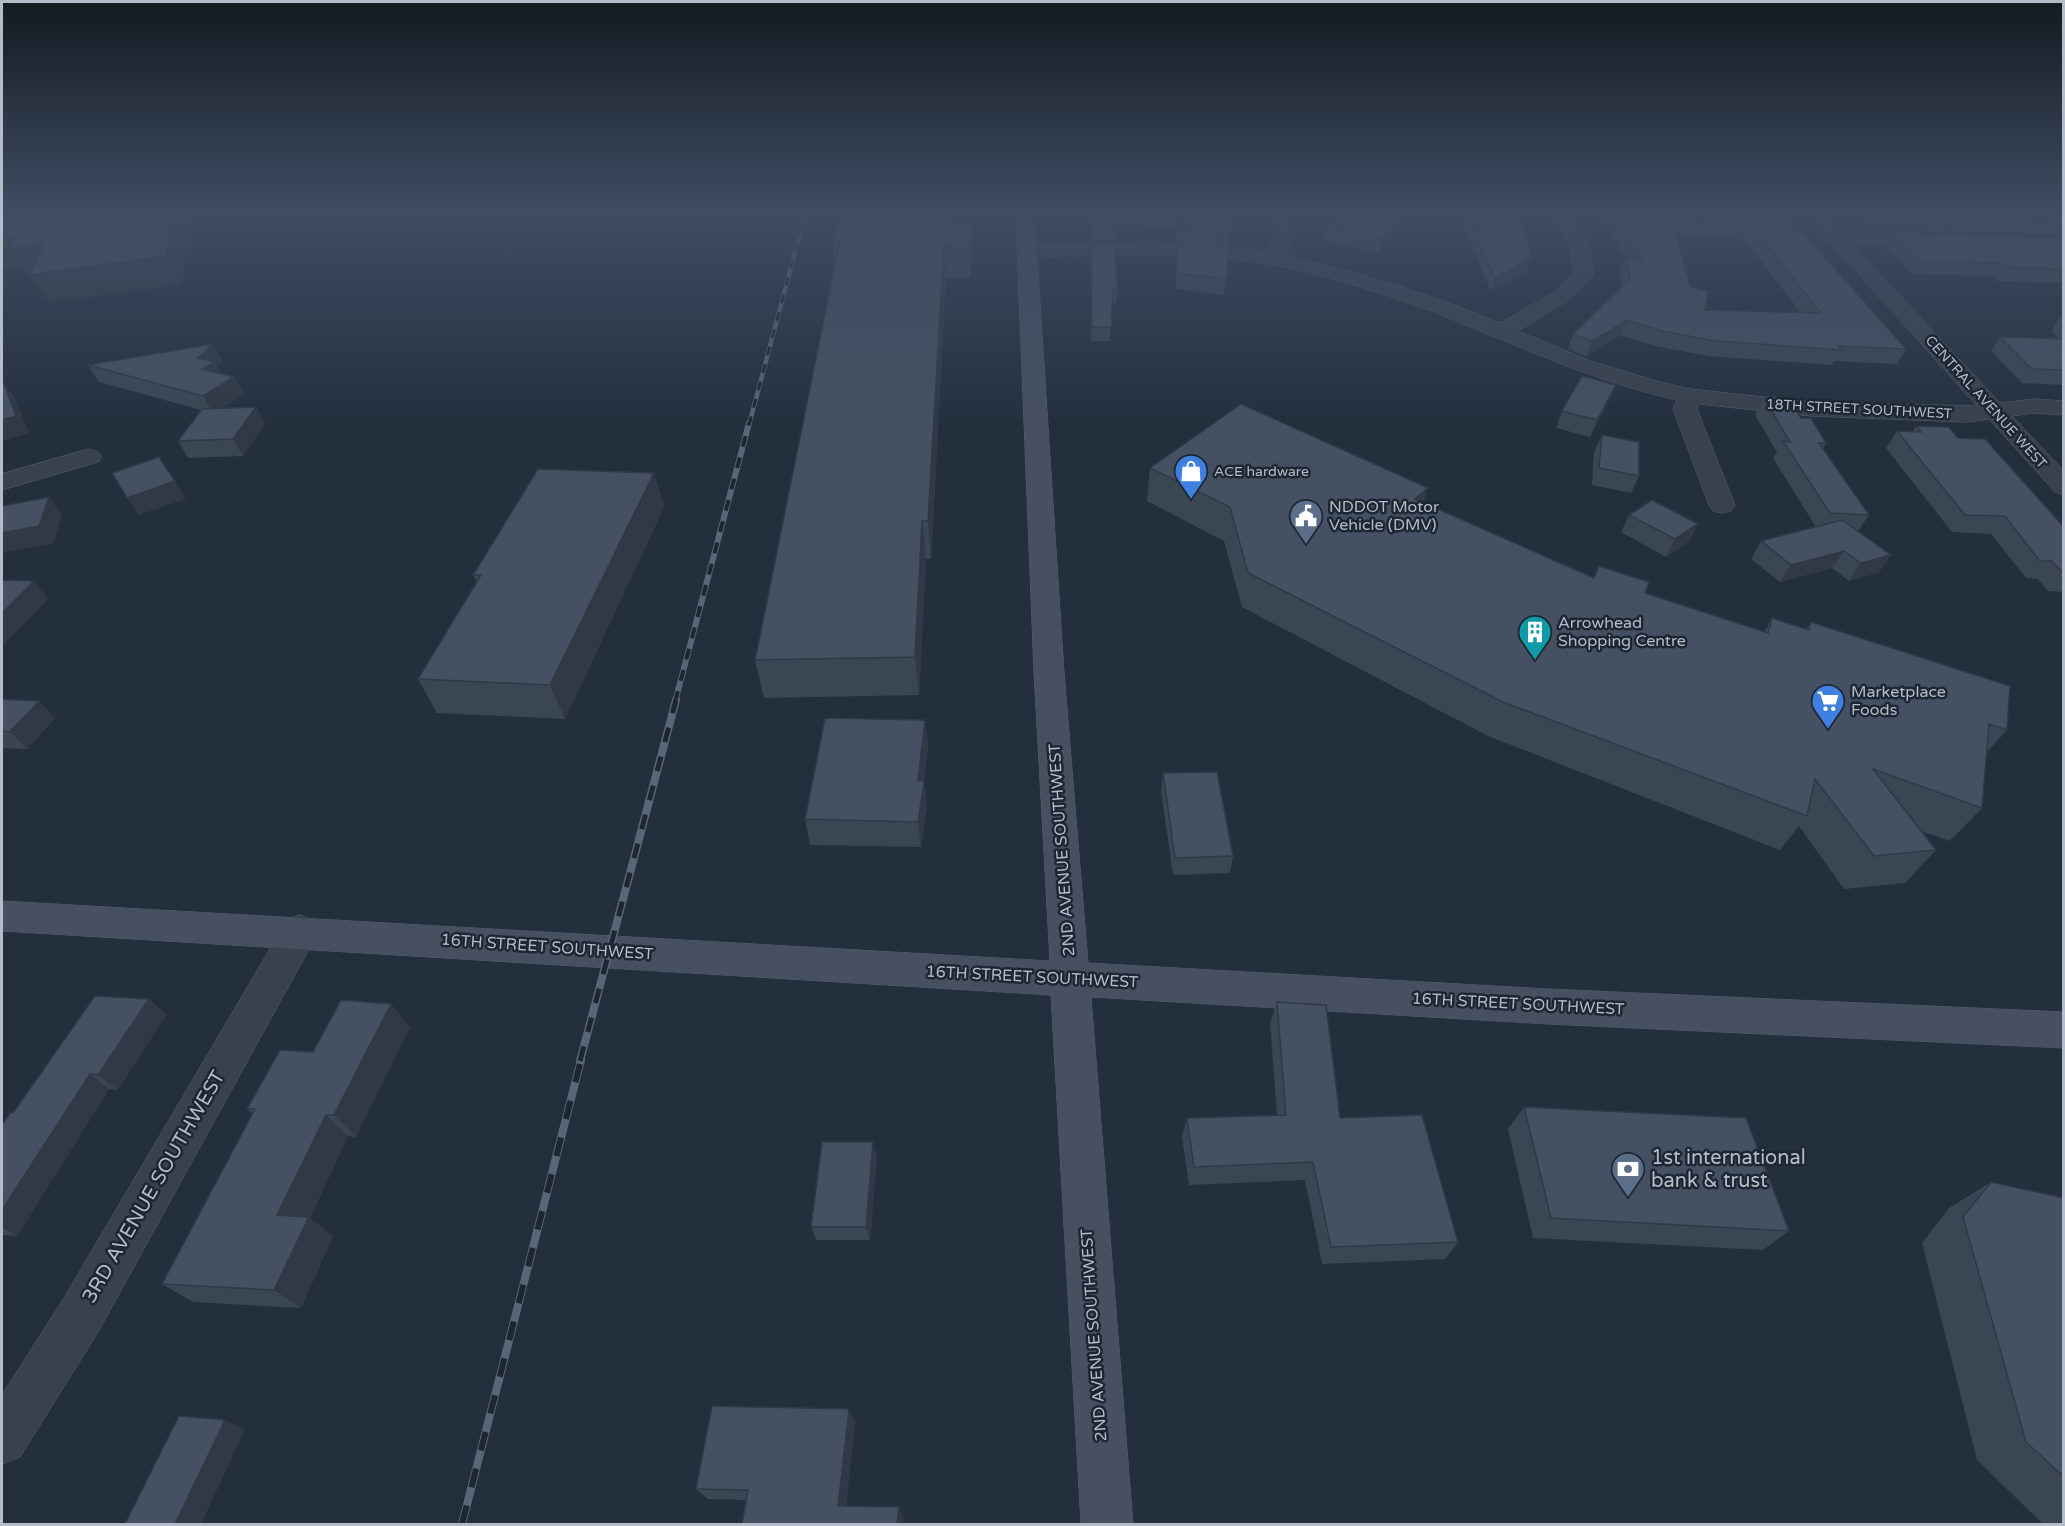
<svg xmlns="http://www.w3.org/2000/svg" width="2065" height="1526" viewBox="0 0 2065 1526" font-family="'Varela Round',sans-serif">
	<rect width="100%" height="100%" fill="#242f3e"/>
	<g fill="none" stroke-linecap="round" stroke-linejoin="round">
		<g stroke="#565f6c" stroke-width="1">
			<g id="street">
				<path d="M 1272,211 L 1290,211 L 1295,235 L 1284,255 C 1357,272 1430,294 1500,323 L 1553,293 L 1574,274 L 1570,247 L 1549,211 L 1567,211 L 1590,247 L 1594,275 L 1567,301 L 1518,331 L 1591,361 L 1656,381 L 1690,389 L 1811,402 L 1977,406 L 1802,211 L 1821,211 L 1839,230 L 1939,235 L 1942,239 L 1939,243 L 1932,245 L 1850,242 L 2000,403 L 2034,399 L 2064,401 L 2064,415 L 2034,413 L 2012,416 L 2064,471 L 2064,495 L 2055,492 L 1989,419 L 1967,422 L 1811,416 L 1699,404 L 1697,409 L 1735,505 L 1731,511 L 1722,513 L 1713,511 L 1709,505 L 1673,409 L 1677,400 C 1593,381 1521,347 1442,315 C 1407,301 1370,290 1334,279 C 1235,249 1129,255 1027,257 L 1020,255 L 1017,251 L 1020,247 L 1027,245 L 1158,243 L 1266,252 L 1275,235 Z"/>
				<path d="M 89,449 L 98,452 L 102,457 L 98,462 L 2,490 L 2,474 Z"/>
				<path d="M 300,915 L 313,920 L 319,931 L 313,942 L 98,1332 L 20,1457 L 2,1464 L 2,1395 L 64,1298 L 287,920 Z"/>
			</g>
		</g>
		<g stroke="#565f6c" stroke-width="1">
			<path id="secondary" d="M 1016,211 L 1034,211 L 1064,672 L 1088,963 L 1548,989 L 2064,1012 L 2064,1048 L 1548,1024 L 1091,997 L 1133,1524 L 1081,1524 L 1051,995 L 2,931 L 2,901 L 1050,961 L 1034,672 Z"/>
		</g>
		<use href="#street" fill="#38414e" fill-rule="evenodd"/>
		<use href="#secondary" fill="#465061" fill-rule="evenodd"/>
		<g stroke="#5a6575" stroke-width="4.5">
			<path id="rail-far3" d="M 749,425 L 806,211"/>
		</g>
		<g stroke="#5a6575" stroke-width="6">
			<path id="rail-far2" d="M 675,702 L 749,423"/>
		</g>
		<g stroke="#5a6575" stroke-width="8">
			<path id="rail-far1" d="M 580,1061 L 676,700"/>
		</g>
		<g stroke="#5a6575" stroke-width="8">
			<path id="rail" d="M 462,1524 L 581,1060"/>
		</g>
		<use href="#rail-far3" stroke="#1d2633" stroke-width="3" stroke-dasharray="9" stroke-linecap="butt"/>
		<use href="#rail-far2" stroke="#1d2633" stroke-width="4" stroke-dasharray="11" stroke-linecap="butt"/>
		<use href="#rail-far1" stroke="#1d2633" stroke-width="5" stroke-dasharray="15" stroke-linecap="butt"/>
		<use href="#rail" stroke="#1d2633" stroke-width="6" stroke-dasharray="19" stroke-linecap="butt"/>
	</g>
	<g fill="#3b4654" fill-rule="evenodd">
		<path d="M 839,211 L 951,211 L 951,219 L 971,219 L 972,252 L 971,278 L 946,278 L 931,559 L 926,559 L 919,695 L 764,698 L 755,660 L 835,262 L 833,240 Z"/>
		<path d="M 1079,211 L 1232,211 L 1224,295 L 1176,289 L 1176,258 L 1177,243 L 1187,243 L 1176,242 L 1176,227 L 1116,225 L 1115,241 L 1092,242 L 1092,225 L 1082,225 L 1082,217 L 1079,217 Z"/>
		<path d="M 1331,211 L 1400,211 L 1400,212 L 1397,225 L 1379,252 L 1325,241 L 1328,228 L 1333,221 Z"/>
		<path d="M 1457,211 L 1517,211 L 1532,257 L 1528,270 L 1491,291 Z"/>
		<path d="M 1598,211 L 1784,211 L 1906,349 L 1897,364 L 1834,361 L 1832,365 L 1709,356 L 1655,346 L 1621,335 L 1586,356 L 1568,349 L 1573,334 L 1622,287 L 1619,272 L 1625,258 L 1626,258 ZM 1676,235 L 1743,237 L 1801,313 L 1705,310 L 1690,287 Z"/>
		<path d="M 1850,211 L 2064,211 L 2064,235 L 1868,229 Z"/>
		<path d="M 1891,232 L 2064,238 L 2064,283 L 1997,281 L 1992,276 L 1912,274 L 1884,245 Z"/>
		<path d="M 1091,245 L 1117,289 L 1116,303 L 1112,303 L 1110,341 L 1091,341 Z"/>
		<path d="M 2060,317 L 2064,317 L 2064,385 L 2022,383 L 1991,351 L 2000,337 L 2059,339 L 2051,331 Z"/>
		<path d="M 222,361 L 216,366 L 220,374 L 234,377 L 244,394 L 220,409 L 256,407 L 265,424 L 243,456 L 188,458 L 178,441 L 201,410 L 99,382 L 88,365 Z"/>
		<path d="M 1764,398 L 1801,418 L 1826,443 L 1823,449 L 1869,515 L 1858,531 L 1891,555 L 1879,572 L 1849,581 L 1832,568 L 1780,582 L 1751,559 L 1761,541 L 1816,527 L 1773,458 L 1777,452 L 1755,415 Z"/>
		<path d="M 1609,401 L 1590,437 L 1556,428 L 1562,411 Z"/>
		<path d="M 1916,426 L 1958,438 L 2064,527 L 2064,592 L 2048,591 L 2038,579 L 2026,578 L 1991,534 L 1952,532 L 1886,448 L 1897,431 L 1912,432 Z"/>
		<path d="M 1602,435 L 1639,476 L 1631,493 L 1592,485 L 1594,452 Z"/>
		<path d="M 1150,468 L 1423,503 L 1593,577 L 1764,632 L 1772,618 L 1806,630 L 1811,622 L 2007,730 L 1987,752 L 1982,808 L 1950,841 L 1921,831 L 1936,850 L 1905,883 L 1844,889 L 1799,826 L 1780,850 L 1488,736 L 1242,607 L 1224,541 L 1147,501 Z"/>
		<path d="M 654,473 L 664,507 L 565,719 L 437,713 L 418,679 L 477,582 L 473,575 Z"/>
		<path d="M 1629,515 L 1698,524 L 1689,541 L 1666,557 L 1621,532 Z"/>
		<path d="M 2,699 L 55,718 L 27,749 L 2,748 Z"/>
		<path d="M 925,720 L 928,746 L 924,781 L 927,807 L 921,847 L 810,845 L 805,819 Z"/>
		<path d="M 1163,773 L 1233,856 L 1230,873 L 1173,875 L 1161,791 Z"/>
		<path d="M 149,999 L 166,1015 L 118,1090 L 109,1089 L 17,1236 L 2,1235 L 2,1125 L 13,1113 Z"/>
		<path d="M 1277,1002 L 1340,1118 L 1458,1242 L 1445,1259 L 1322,1264 L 1305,1180 L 1189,1185 L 1182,1137 L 1187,1118 L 1277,1115 L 1270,1023 Z"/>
		<path d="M 410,1027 L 356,1137 L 348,1136 L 310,1218 L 333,1236 L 301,1308 L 193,1302 L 162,1284 L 253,1114 L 247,1109 L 313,1052 Z"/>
		<path d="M 1524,1107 L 1789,1231 L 1763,1250 L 1533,1238 L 1508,1129 Z"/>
		<path d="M 877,1156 L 870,1240 L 816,1240 L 811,1227 Z"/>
		<path d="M 1991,1182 L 2064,1198 L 2064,1524 L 2042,1524 L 2041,1522 L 1977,1460 L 1922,1243 L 1949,1208 Z"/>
		<path d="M 849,1409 L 855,1422 L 846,1506 L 904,1517 L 746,1500 L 708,1499 L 696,1489 Z"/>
	</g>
	<g fill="#303945">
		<path d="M 177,211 L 198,211 L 199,212 L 181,284 L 49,303 L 31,276 L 28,277 L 21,267 L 2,270 L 2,239 Z"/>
		<path d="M 947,211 L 951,211 L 949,244 L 947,219 Z"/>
		<path d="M 1400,212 L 1397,225 L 1379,252 L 1382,239 Z"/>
		<path d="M 971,219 L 972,252 L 971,278 L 969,244 Z"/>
		<path d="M 944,244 L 946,278 L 931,559 L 928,521 Z"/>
		<path d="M 1532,257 L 1528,270 L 1491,291 L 1495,278 Z"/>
		<path d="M 1627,320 L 1621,335 L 1586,356 L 1592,341 Z"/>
		<path d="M 213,344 L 222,361 L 216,366 L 224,379 L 202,369 L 198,358 Z"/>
		<path d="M 234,377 L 244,394 L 213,413 L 203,396 Z"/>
		<path d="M 4,383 L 16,400 L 29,433 L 2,441 L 2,420 Z"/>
		<path d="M 1616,385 L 1609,401 L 1590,437 L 1597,420 Z"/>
		<path d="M 256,407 L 265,424 L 243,456 L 233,439 Z"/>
		<path d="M 654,473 L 664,507 L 565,719 L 550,685 Z"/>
		<path d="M 175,481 L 186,499 L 139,515 L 127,498 Z"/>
		<path d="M 1428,488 L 1418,521 L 1415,499 Z"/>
		<path d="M 49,497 L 62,515 L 53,544 L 2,553 L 2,533 Z"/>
		<path d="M 922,521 L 926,559 L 919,695 L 915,657 Z"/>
		<path d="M 1698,524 L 1689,541 L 1666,557 L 1675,539 Z"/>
		<path d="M 1844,551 L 1832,568 L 1780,582 L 1791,565 Z"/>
		<path d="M 1891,555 L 1879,572 L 1849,581 L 1861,563 Z"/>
		<path d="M 34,581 L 48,599 L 2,646 L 2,613 Z"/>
		<path d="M 39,701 L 55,718 L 27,749 L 10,732 Z"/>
		<path d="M 925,720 L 928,746 L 921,806 L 924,781 L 927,807 L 921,847 L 918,822 L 918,781 Z"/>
		<path d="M 149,999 L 166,1015 L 118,1090 L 98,1075 Z"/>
		<path d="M 391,1004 L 410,1027 L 356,1137 L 334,1115 Z"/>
		<path d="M 90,1074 L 109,1089 L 17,1236 L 2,1227 L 2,1210 Z"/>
		<path d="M 326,1115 L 348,1136 L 310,1218 L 333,1236 L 301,1308 L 274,1290 L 277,1215 Z"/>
		<path d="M 873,1142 L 877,1156 L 870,1240 L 866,1227 Z"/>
		<path d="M 849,1409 L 855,1422 L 845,1516 L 838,1506 Z"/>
		<path d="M 225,1420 L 245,1430 L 201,1524 L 175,1524 Z"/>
		<path d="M 899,1507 L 904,1517 L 903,1524 L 897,1524 Z"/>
	</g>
	<g fill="#455162" stroke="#303945" stroke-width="1.5" fill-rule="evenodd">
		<path d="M 2,211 L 177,211 L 165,256 L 30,275 L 44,244 L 9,249 L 15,237 L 2,239 Z"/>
		<path d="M 839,211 L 947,211 L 947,219 L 971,219 L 969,244 L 944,244 L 928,521 L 922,521 L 915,657 L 755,660 L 840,240 L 833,240 Z"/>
		<path d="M 1083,211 L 1232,211 L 1230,233 L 1177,229 L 1177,214 L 1117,212 L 1116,228 L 1092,228 L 1093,212 L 1083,212 Z"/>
		<path d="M 1336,211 L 1400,211 L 1400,212 L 1382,239 L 1328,228 L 1337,216 Z"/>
		<path d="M 1466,211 L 1517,211 L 1519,215 L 1532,257 L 1495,278 Z"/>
		<path d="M 1612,211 L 1784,211 L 1906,349 L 1838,346 L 1841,350 L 1716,341 L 1662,331 L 1627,320 L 1592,341 L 1573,334 L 1630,279 L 1625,258 L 1642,260 ZM 1667,220 L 1749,223 L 1821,313 L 1705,310 L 1708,291 L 1690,287 L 1675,231 Z"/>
		<path d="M 1870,211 L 2064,211 L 2064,222 L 1875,216 Z"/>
		<path d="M 1891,232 L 2064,238 L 2064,269 L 2005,267 L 2001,263 L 1920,261 Z"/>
		<path d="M 1177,243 L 1229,246 L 1226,279 L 1177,273 Z"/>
		<path d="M 1091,245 L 1115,245 L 1117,289 L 1113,289 L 1111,327 L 1092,327 Z"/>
		<path d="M 2000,337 L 2064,339 L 2064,370 L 2032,369 Z"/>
		<path d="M 213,344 L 198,358 L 214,362 L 202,369 L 234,377 L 203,396 L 88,365 Z"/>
		<path d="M 1582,376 L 1616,385 L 1597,420 L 1562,411 Z"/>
		<path d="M 4,383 L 16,416 L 2,420 L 2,384 Z"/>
		<path d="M 1768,396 L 1788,398 L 1801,418 L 1811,418 L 1826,443 L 1819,443 L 1869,515 L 1830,513 L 1783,441 L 1790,442 L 1764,398 Z"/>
		<path d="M 1241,404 L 1428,488 L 1415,499 L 1594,578 L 1599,566 L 1649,582 L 1645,593 L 1768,633 L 1772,618 L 1809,630 L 1811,622 L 2010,686 L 2007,730 L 1989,724 L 1982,808 L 1873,769 L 1936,850 L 1874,856 L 1815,779 L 1807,816 L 1503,702 L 1248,573 L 1230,507 L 1150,468 Z"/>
		<path d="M 256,407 L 233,439 L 178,441 L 202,409 Z"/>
		<path d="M 1916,426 L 1949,427 L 1958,438 L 1985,439 L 2064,527 L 2064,574 L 2052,561 L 2040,561 L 2005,516 L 1965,515 L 1897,431 L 1921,432 Z"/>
		<path d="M 1602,435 L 1639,442 L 1639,476 L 1599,468 Z"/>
		<path d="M 159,457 L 175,481 L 127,498 L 112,473 Z"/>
		<path d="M 538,469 L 654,473 L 550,685 L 418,679 L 481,575 L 473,575 Z"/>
		<path d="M 49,497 L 39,526 L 2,533 L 2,506 Z"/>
		<path d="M 1652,500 L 1698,524 L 1675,539 L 1629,515 Z"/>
		<path d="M 1842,520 L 1891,555 L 1861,563 L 1844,551 L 1791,565 L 1761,541 Z"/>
		<path d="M 2,580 L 34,581 L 2,613 Z"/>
		<path d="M 2,699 L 39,701 L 10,732 L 2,731 Z"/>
		<path d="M 825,718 L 925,720 L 918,781 L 924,781 L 918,822 L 805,819 Z"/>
		<path d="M 1217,772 L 1233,856 L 1175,858 L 1163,773 Z"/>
		<path d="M 95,996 L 149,999 L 98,1075 L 90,1074 L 2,1210 L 2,1125 L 10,1113 L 13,1113 Z"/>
		<path d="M 341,1000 L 391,1004 L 334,1115 L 326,1115 L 277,1215 L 309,1217 L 274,1290 L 162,1284 L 255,1109 L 247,1109 L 280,1050 L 313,1052 Z"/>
		<path d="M 1277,1002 L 1326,1005 L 1340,1118 L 1422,1115 L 1458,1242 L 1331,1247 L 1313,1162 L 1194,1167 L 1187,1118 L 1286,1115 Z"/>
		<path d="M 1524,1107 L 1746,1118 L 1789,1231 L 1551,1218 Z"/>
		<path d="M 822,1142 L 873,1142 L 866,1227 L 811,1227 Z"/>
		<path d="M 1991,1182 L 2064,1198 L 2064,1477 L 2026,1442 L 1963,1217 Z"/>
		<path d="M 712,1406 L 849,1409 L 838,1506 L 899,1507 L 897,1524 L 742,1524 L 748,1490 L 696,1489 Z"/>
		<path d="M 179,1416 L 225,1420 L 175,1524 L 125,1524 Z"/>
	</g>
	<linearGradient id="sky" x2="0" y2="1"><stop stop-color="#141a22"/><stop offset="0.5" stop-color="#3f4d63"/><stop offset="1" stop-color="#3f4d63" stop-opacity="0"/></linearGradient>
	<rect width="2065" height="424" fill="url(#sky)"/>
	<defs>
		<g id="shop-pin" transform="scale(1.725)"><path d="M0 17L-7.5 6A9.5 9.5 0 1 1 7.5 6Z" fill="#3f7fe0" stroke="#1d2633"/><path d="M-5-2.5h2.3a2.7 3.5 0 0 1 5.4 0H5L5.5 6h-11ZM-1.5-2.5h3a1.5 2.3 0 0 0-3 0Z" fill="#fff"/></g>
		<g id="civic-pin" transform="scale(1.725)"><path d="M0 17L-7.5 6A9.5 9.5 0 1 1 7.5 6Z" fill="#5c6f8a" stroke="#1d2633"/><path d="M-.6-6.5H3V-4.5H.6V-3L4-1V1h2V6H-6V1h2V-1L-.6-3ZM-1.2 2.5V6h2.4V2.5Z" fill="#fff"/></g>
		<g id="building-pin" transform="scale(1.725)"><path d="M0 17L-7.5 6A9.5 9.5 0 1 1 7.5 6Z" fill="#0f9aa8" stroke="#1d2633"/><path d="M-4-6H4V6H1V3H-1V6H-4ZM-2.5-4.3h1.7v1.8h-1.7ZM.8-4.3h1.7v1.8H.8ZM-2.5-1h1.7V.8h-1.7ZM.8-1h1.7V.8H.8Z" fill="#fff"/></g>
		<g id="supermarket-pin" transform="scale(1.725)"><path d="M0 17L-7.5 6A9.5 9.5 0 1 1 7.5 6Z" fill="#3f7fe0" stroke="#1d2633"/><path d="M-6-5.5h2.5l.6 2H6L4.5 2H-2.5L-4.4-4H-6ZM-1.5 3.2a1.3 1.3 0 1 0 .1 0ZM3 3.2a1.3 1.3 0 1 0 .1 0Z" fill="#fff"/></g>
		<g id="bank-pin" transform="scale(1.725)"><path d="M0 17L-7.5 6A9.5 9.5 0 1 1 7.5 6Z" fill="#5c6f8a" stroke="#1d2633"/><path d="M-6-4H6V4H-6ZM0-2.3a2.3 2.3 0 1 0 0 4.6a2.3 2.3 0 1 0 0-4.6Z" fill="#fff"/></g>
	</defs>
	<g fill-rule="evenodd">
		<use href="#shop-pin" x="1191" y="471"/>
		<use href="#civic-pin" x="1306" y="516"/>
		<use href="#building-pin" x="1535" y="632"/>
		<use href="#supermarket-pin" x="1828" y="701"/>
		<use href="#bank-pin" x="1628" y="1169"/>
	</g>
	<g text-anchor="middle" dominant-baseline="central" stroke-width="5" stroke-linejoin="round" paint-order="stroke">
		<g font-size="14" fill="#b4bcc9" stroke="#1d2633">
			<text transform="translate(1986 402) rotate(48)">CENTRAL AVENUE WEST</text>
			<text transform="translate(1859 409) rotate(3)">18TH STREET SOUTHWEST</text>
		</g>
		<g font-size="14" fill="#b4bcc9" stroke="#1d2633" text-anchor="start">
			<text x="1214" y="471">ACE hardware</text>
		</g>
		<g font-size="16" fill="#b4bcc9" stroke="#1d2633" text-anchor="start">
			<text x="1329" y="507">NDDOT Motor<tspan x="1329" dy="18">Vehicle (DMV)</tspan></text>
			<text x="1558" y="623">Arrowhead<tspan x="1558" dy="18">Shopping Centre</tspan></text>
			<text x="1851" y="692">Marketplace<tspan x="1851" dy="18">Foods</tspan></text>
		</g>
		<g font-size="16" fill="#b4bcc9" stroke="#1d2633">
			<text transform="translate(1062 850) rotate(-94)">2ND AVENUE SOUTHWEST</text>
			<text transform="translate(547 947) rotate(4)">16TH STREET SOUTHWEST</text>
			<text transform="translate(1032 977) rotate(3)">16TH STREET SOUTHWEST</text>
			<text transform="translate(1518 1004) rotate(3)">16TH STREET SOUTHWEST</text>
			<text transform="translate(1094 1335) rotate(-94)">2ND AVENUE SOUTHWEST</text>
		</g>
		<g font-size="20" fill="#b4bcc9" stroke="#1d2633" text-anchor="start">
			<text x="1651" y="1158">1st international<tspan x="1651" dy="23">bank &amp; trust</tspan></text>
		</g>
		<g font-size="20" fill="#b4bcc9" stroke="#1d2633">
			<text transform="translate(154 1187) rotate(-60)">3RD AVENUE SOUTHWEST</text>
		</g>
	</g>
	<rect width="2065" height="1526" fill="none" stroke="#b4bcc9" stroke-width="6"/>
</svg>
